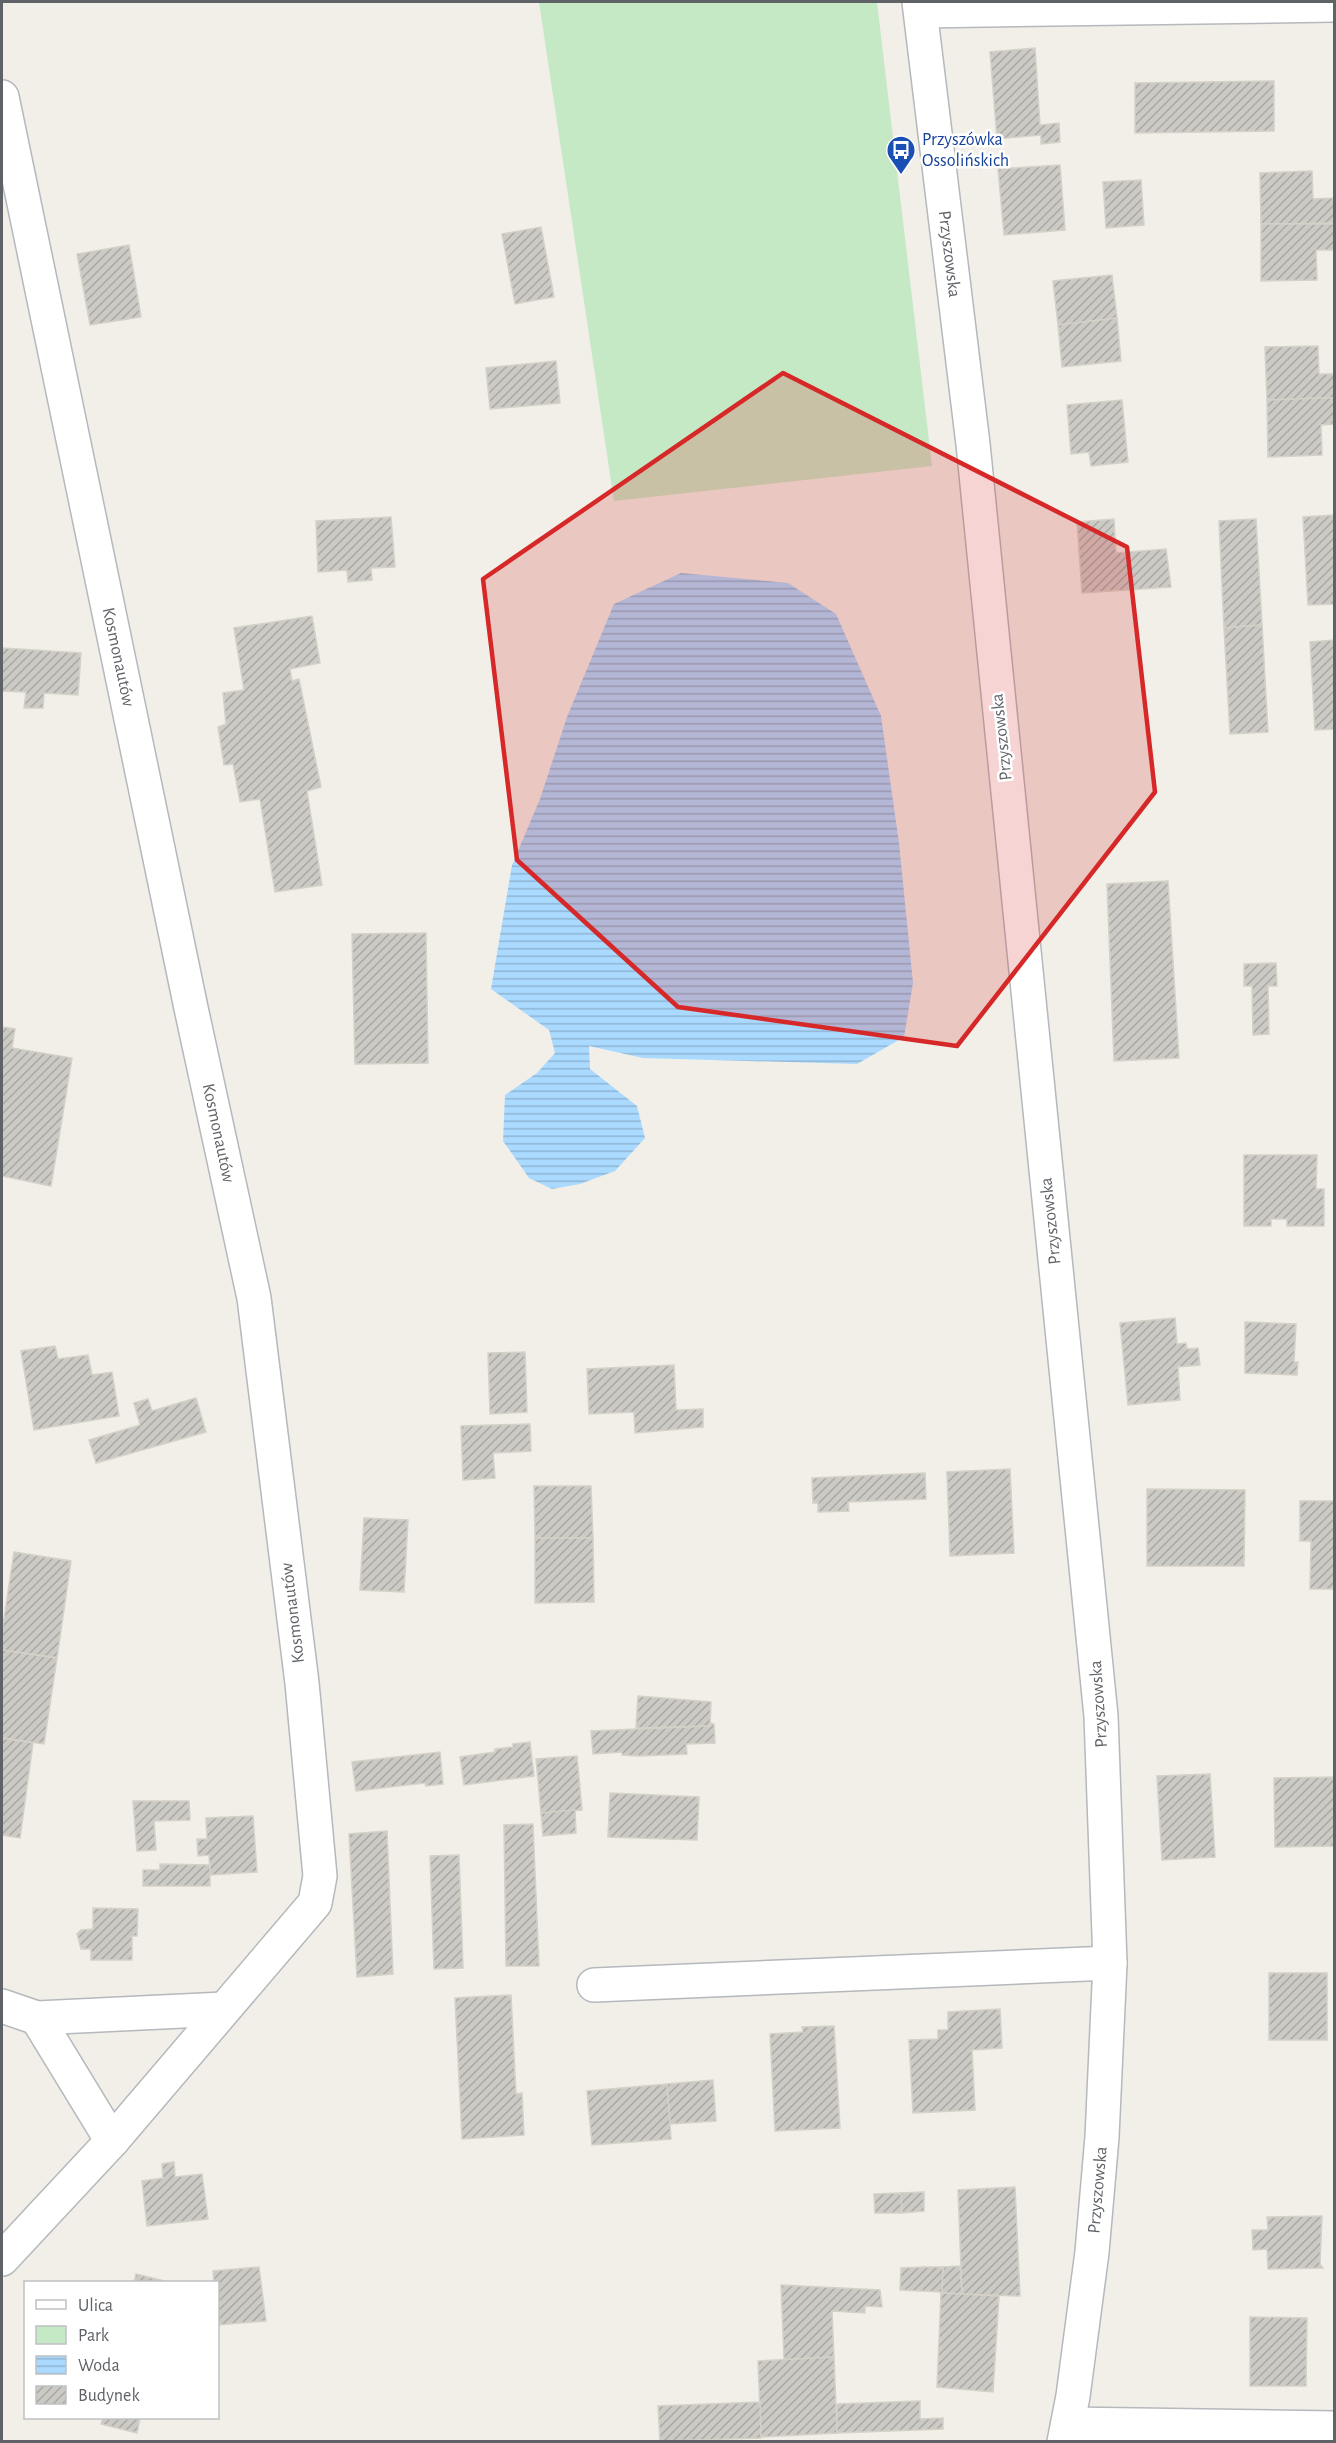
<svg xmlns="http://www.w3.org/2000/svg" width="1336" height="2443" viewBox="0 0 1336 2443" font-family="'Alegreya Sans',sans-serif">
	<defs>
		<pattern id="water-rules" width="6" height="5" patternUnits="userSpaceOnUse" patternTransform="scale(1.5)"><rect width="6" height="5" fill="#aadaff"/><path d="M0 2.5h6" fill="none" stroke="#8eb4d2"/></pattern>
		<pattern id="building-hatch" width="6" height="6" patternUnits="userSpaceOnUse" patternTransform="scale(1.5)"><rect width="6" height="6" fill="#cccac5"/><path d="M-1 1l2-2M0 6l6-6M5 7l2-2" fill="none" stroke="#a9a8a4"/></pattern>
	</defs>
	<rect width="100%" height="100%" fill="#f1efe8"/>
	<path fill="#c5e8c5" d="M 539,2 L 877,2 L 932,466 L 614,501 Z"/>
	<path fill="url(#water-rules)" d="M 681,573 L 788,583 L 836,614 L 881,716 L 899,843 L 913,983 L 904,1037 L 857,1064 L 643,1058 L 589,1046 L 590,1069 L 637,1106 L 645,1138 L 615,1171 L 580,1184 L 552,1189 L 529,1178 L 503,1141 L 505,1095 L 537,1073 L 555,1053 L 549,1030 L 491,989 L 512,865 L 540,799 L 567,717 L 614,604 Z"/>
	<g fill="url(#building-hatch)" stroke="#d6d1c6" stroke-width="1.5">
		<path d="M 1035,48 L 1040,125 L 1059,123 L 1060,142 L 1041,144 L 1041,135 L 997,139 L 990,52 Z"/>
		<path d="M 1274,81 L 1274,131 L 1135,133 L 1135,83 Z"/>
		<path d="M 1060,165 L 1065,230 L 1004,235 L 998,169 Z"/>
		<path d="M 1312,171 L 1313,199 L 1334,198 L 1334,223 L 1261,224 L 1260,173 Z"/>
		<path d="M 1141,180 L 1144,225 L 1106,228 L 1103,182 Z"/>
		<path d="M 1261,224 L 1334,224 L 1334,250 L 1316,250 L 1317,280 L 1261,281 Z"/>
		<path d="M 541,227 L 554,297 L 515,304 L 502,234 Z"/>
		<path d="M 129,245 L 141,317 L 90,325 L 77,254 Z"/>
		<path d="M 1112,275 L 1117,318 L 1058,325 L 1053,281 Z"/>
		<path d="M 1117,318 L 1121,361 L 1062,367 L 1058,325 Z"/>
		<path d="M 1318,346 L 1319,374 L 1334,374 L 1334,398 L 1267,400 L 1265,347 Z"/>
		<path d="M 556,361 L 560,403 L 490,409 L 486,368 Z"/>
		<path d="M 1321,398 L 1334,398 L 1334,424 L 1321,425 L 1322,455 L 1268,457 L 1267,400 Z"/>
		<path d="M 1122,400 L 1128,462 L 1091,466 L 1089,452 L 1071,454 L 1067,405 Z"/>
		<path d="M 1334,515 L 1334,604 L 1308,605 L 1303,517 Z"/>
		<path d="M 391,517 L 395,567 L 371,568 L 372,580 L 348,582 L 347,570 L 318,572 L 316,521 Z"/>
		<path d="M 1114,519 L 1116,553 L 1166,549 L 1171,587 L 1082,593 L 1077,522 Z"/>
		<path d="M 1256,519 L 1262,625 L 1224,628 L 1219,521 Z"/>
		<path d="M 312,616 L 320,663 L 290,669 L 292,681 L 299,679 L 321,787 L 307,791 L 322,885 L 275,892 L 260,799 L 240,802 L 233,764 L 224,765 L 218,727 L 226,724 L 223,693 L 244,690 L 234,628 Z"/>
		<path d="M 1262,625 L 1268,732 L 1230,734 L 1224,628 Z"/>
		<path d="M 1334,640 L 1334,729 L 1315,730 L 1310,642 Z"/>
		<path d="M 2,648 L 81,653 L 78,695 L 44,693 L 43,708 L 24,708 L 26,692 L 2,691 Z"/>
		<path d="M 1168,881 L 1179,1058 L 1114,1061 L 1107,884 Z"/>
		<path d="M 426,933 L 428,1063 L 355,1064 L 352,934 Z"/>
		<path d="M 1276,963 L 1277,986 L 1268,986 L 1269,1034 L 1253,1035 L 1252,986 L 1244,986 L 1244,964 Z"/>
		<path d="M 2,1027 L 15,1029 L 12,1048 L 72,1058 L 51,1186 L 2,1176 Z"/>
		<path d="M 1244,1155 L 1317,1155 L 1316,1189 L 1324,1189 L 1324,1226 L 1287,1226 L 1287,1219 L 1271,1219 L 1271,1226 L 1244,1226 Z"/>
		<path d="M 1175,1318 L 1177,1344 L 1186,1343 L 1187,1349 L 1198,1348 L 1200,1365 L 1178,1367 L 1180,1400 L 1128,1405 L 1120,1323 Z"/>
		<path d="M 1245,1322 L 1296,1324 L 1294,1362 L 1298,1362 L 1297,1375 L 1245,1373 Z"/>
		<path d="M 55,1346 L 58,1359 L 88,1355 L 92,1375 L 112,1372 L 119,1416 L 34,1430 L 21,1351 Z"/>
		<path d="M 525,1352 L 527,1412 L 490,1414 L 488,1353 Z"/>
		<path d="M 674,1365 L 676,1410 L 703,1409 L 703,1427 L 635,1433 L 634,1412 L 589,1414 L 587,1369 Z"/>
		<path d="M 196,1398 L 206,1432 L 96,1463 L 89,1440 L 140,1425 L 134,1403 L 148,1399 L 152,1411 Z"/>
		<path d="M 530,1424 L 531,1451 L 493,1453 L 495,1478 L 463,1480 L 461,1426 Z"/>
		<path d="M 1010,1469 L 1014,1553 L 950,1556 L 947,1472 Z"/>
		<path d="M 925,1473 L 926,1499 L 848,1502 L 849,1511 L 818,1512 L 818,1503 L 813,1503 L 812,1478 Z"/>
		<path d="M 534,1486 L 591,1486 L 593,1538 L 535,1538 Z"/>
		<path d="M 1147,1489 L 1245,1490 L 1244,1566 L 1147,1566 Z"/>
		<path d="M 1300,1501 L 1334,1501 L 1334,1589 L 1310,1589 L 1311,1541 L 1300,1541 Z"/>
		<path d="M 364,1518 L 408,1520 L 404,1592 L 360,1590 Z"/>
		<path d="M 535,1538 L 593,1538 L 594,1602 L 535,1603 Z"/>
		<path d="M 14,1552 L 71,1561 L 57,1658 L 2,1650 L 2,1632 Z"/>
		<path d="M 2,1650 L 57,1658 L 44,1744 L 2,1738 Z"/>
		<path d="M 638,1696 L 711,1702 L 710,1726 L 636,1728 Z"/>
		<path d="M 710,1723 L 714,1724 L 715,1743 L 686,1744 L 687,1754 L 638,1756 L 622,1755 L 622,1752 L 593,1754 L 591,1731 L 710,1726 Z"/>
		<path d="M 2,1738 L 33,1743 L 20,1838 L 2,1835 Z"/>
		<path d="M 530,1742 L 534,1776 L 464,1785 L 460,1757 L 495,1752 L 495,1749 L 513,1747 L 513,1744 Z"/>
		<path d="M 440,1752 L 443,1784 L 426,1786 L 425,1783 L 356,1791 L 352,1762 Z"/>
		<path d="M 577,1756 L 582,1810 L 541,1813 L 536,1759 Z"/>
		<path d="M 1210,1774 L 1215,1857 L 1162,1860 L 1157,1776 Z"/>
		<path d="M 1334,1777 L 1334,1846 L 1275,1847 L 1274,1778 Z"/>
		<path d="M 610,1793 L 699,1797 L 697,1840 L 608,1837 Z"/>
		<path d="M 133,1801 L 189,1801 L 190,1820 L 154,1821 L 156,1850 L 137,1851 Z"/>
		<path d="M 575,1810 L 576,1833 L 543,1836 L 541,1813 Z"/>
		<path d="M 253,1816 L 257,1872 L 210,1875 L 209,1855 L 198,1856 L 197,1839 L 207,1839 L 206,1818 Z"/>
		<path d="M 533,1824 L 539,1966 L 506,1966 L 504,1825 Z"/>
		<path d="M 387,1831 L 393,1974 L 357,1977 L 349,1834 Z"/>
		<path d="M 459,1855 L 463,1968 L 434,1969 L 430,1856 Z"/>
		<path d="M 160,1864 L 210,1865 L 210,1886 L 143,1886 L 143,1870 L 160,1870 Z"/>
		<path d="M 93,1908 L 138,1909 L 137,1936 L 132,1936 L 132,1960 L 91,1960 L 91,1949 L 81,1949 L 77,1934 L 81,1930 L 93,1929 Z"/>
		<rect x="1269" y="1973" width="58" height="67"/>
		<path d="M 511,1995 L 516,2094 L 522,2093 L 524,2135 L 462,2139 L 455,1998 Z"/>
		<path d="M 1000,2009 L 1002,2048 L 972,2050 L 975,2110 L 913,2113 L 909,2040 L 938,2039 L 938,2030 L 948,2030 L 948,2012 Z"/>
		<path d="M 834,2026 L 840,2128 L 775,2131 L 770,2034 L 803,2032 L 802,2027 Z"/>
		<path d="M 713,2080 L 716,2121 L 670,2124 L 667,2084 Z"/>
		<path d="M 667,2084 L 671,2139 L 592,2145 L 587,2091 Z"/>
		<path d="M 174,2162 L 175,2177 L 202,2174 L 208,2219 L 147,2226 L 142,2181 L 163,2178 L 162,2164 Z"/>
		<path d="M 1015,2187 L 1020,2296 L 962,2294 L 958,2190 Z"/>
		<path d="M 924,2192 L 924,2211 L 902,2213 L 901,2193 Z"/>
		<path d="M 901,2193 L 902,2213 L 875,2213 L 874,2194 Z"/>
		<path d="M 1322,2216 L 1320,2264 L 1323,2268 L 1268,2269 L 1267,2249 L 1253,2250 L 1252,2230 L 1268,2230 L 1267,2217 Z"/>
		<path d="M 960,2266 L 962,2294 L 941,2293 L 943,2267 Z"/>
		<path d="M 259,2267 L 266,2321 L 218,2325 L 218,2282 L 214,2282 L 213,2271 Z"/>
		<path d="M 924,2267 L 943,2267 L 942,2292 L 900,2290 L 901,2268 Z"/>
		<path d="M 136,2274 L 165,2281 L 165,2282 L 134,2282 Z"/>
		<path d="M 781,2285 L 880,2290 L 882,2307 L 865,2306 L 865,2313 L 832,2311 L 834,2357 L 784,2360 Z"/>
		<path d="M 941,2293 L 999,2296 L 993,2392 L 937,2387 Z"/>
		<path d="M 1250,2317 L 1307,2318 L 1306,2386 L 1250,2386 Z"/>
		<path d="M 834,2357 L 837,2433 L 761,2437 L 758,2361 Z"/>
		<path d="M 920,2401 L 920,2419 L 943,2418 L 943,2429 L 837,2433 L 837,2404 Z"/>
		<path d="M 760,2402 L 761,2438 L 660,2441 L 658,2406 Z"/>
		<path d="M 103,2418 L 140,2418 L 137,2433 L 101,2424 Z"/>
	</g>
	<g fill="none" stroke-linecap="round" stroke-linejoin="round">
		<g stroke="#b5b8bc" stroke-width="36">
			<g id="minor">
				<path d="M 919,2 L 973,444 L 1101,1716 L 1110,1963 L 1102,2137 L 1092,2252 L 1073,2396 L 1064,2442"/>
				<path d="M 921,11 L 1334,5"/>
				<path d="M 2,97 L 191,1008 L 254,1298 L 302,1683 L 320,1876 L 315,1903 L 112,2141 L 2,2259"/>
				<path d="M 594,1985 L 1110,1963"/>
				<path d="M 2,2006 L 37,2018 L 224,2009"/>
				<path d="M 37,2018 L 112,2141"/>
				<path d="M 1068,2424 L 1334,2428"/>
			</g>
		</g>
		<use href="#minor" stroke="#fff" stroke-width="33"/>
	</g>
	<path fill="#d62828" fill-opacity="0.2" stroke="#d62828" stroke-width="4.5" stroke-linejoin="round" d="M 783,373 L 1127,547 L 1155,792 L 957,1046 L 678,1007 L 517,860 L 483,579 Z"/>
	<defs>
		<g id="bus-pin" transform="scale(1.5)"><path d="M0 17L-7.5 6A9.5 9.5 0 1 1 7.5 6Z" fill="#1a4fb4" stroke="#fff"/><path d="M-5-6H5V4H4V6H2V4H-2V6H-4V4H-5ZM-3.5-4V0h7V-4ZM-3.5 1.2v1.5H-2V1.2ZM2 1.2v1.5H3.5V1.2Z" fill="#fff"/></g>
	</defs>
	<g fill-rule="evenodd">
		<use href="#bus-pin" x="901" y="150"/>
	</g>
	<g text-anchor="middle" dominant-baseline="central" stroke-width="5" stroke-linejoin="round" paint-order="stroke">
		<g font-size="18" fill="#164399" stroke="#fff" text-anchor="start">
			<text x="922" y="140">Przyszówka<tspan x="922" dy="21">Ossolińskich</tspan></text>
		</g>
		<g font-size="18" fill="#5f6368" stroke="#fff">
			<text transform="translate(949 254) rotate(83)">Przyszowska</text>
			<text transform="translate(118 657) rotate(78)">Kosmonautów</text>
			<text transform="translate(1002 737) rotate(-96)">Przyszowska</text>
			<text transform="translate(218 1133) rotate(78)">Kosmonautów</text>
			<text transform="translate(1051 1221) rotate(-96)">Przyszowska</text>
			<text transform="translate(293 1613) rotate(-97)">Kosmonautów</text>
			<text transform="translate(1099 1704) rotate(-94)">Przyszowska</text>
			<text transform="translate(1098 2190) rotate(-85)">Przyszowska</text>
		</g>
	</g>
	<rect width="1336" height="2443" fill="none" stroke="#5f6368" stroke-width="6"/>
	<rect x="24" y="2281" width="195" height="138" fill="#ffffff" stroke="#bfc1c3" stroke-width="1.5"/>
	<rect x="36" y="2300" width="30" height="9" fill="#ffffff" stroke="#bfc1c3" stroke-width="1.5"/>
	<text x="78" y="2311" font-size="18" fill="#5f6368">Ulica</text>
	<rect x="36" y="2326" width="30" height="18" fill="#c5e8c5" stroke="#bfc1c3" stroke-width="1.5"/>
	<text x="78" y="2341" font-size="18" fill="#5f6368">Park</text>
	<rect x="36" y="2356" width="30" height="18" fill="url(#water-rules)" stroke="#bfc1c3" stroke-width="1.5"/>
	<text x="78" y="2371" font-size="18" fill="#5f6368">Woda</text>
	<rect x="36" y="2386" width="30" height="18" fill="url(#building-hatch)" stroke="#bfc1c3" stroke-width="1.5"/>
	<text x="78" y="2401" font-size="18" fill="#5f6368">Budynek</text>
</svg>
